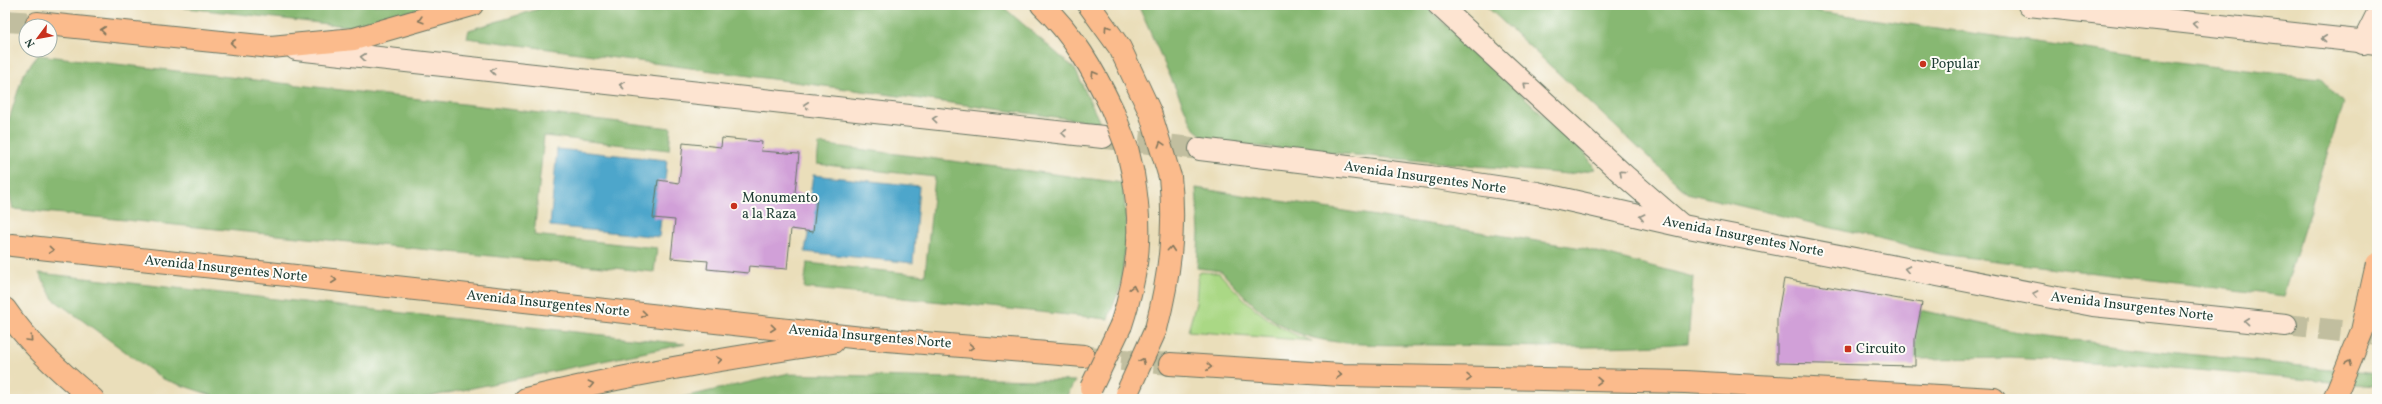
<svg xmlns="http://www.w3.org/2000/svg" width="2382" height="404" viewBox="0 0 2382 404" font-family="Vollkorn,serif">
	<rect width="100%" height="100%" fill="#fdfcf7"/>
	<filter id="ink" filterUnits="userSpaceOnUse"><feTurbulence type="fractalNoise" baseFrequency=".025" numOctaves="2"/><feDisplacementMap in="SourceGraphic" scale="8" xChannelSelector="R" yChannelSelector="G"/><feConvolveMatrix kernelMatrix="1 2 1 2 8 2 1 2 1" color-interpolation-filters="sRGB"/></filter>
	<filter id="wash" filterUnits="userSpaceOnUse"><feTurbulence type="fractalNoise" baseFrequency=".012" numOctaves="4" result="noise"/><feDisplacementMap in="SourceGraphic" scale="16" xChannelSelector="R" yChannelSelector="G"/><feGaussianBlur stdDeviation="0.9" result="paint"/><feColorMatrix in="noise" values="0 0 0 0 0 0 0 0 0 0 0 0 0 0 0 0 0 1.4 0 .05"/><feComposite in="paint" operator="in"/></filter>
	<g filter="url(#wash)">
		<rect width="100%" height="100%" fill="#eadeba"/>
		<path fill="#aad885" stroke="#648a5c" d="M 1198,272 L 1219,273 C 1245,302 1275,330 1312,341 L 1188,331 L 1196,303 Z"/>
		<g fill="#87b872" stroke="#537a53">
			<path d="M 161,5 L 432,5 L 354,27 Z"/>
			<path d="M 552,5 L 1001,5 L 1075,69 L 1100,123 L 467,38 L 469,30 Z"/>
			<path d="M 1138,5 L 1424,5 L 1585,153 L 1595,169 L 1568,174 L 1210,142 L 1194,129 Z"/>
			<path d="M 1485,5 L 1772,5 L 2208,66 L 2320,78 L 2343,103 L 2283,296 L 1940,254 L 1687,193 Z"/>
			<path d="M 38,55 L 671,128 L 669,150 L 544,136 L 534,235 L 657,248 L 654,272 L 13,209 L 5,175 L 6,129 L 23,75 Z"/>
			<path d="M 819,144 L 1123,183 L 1127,230 L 1121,285 L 1108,319 L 804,288 L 807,263 L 925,275 L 935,177 L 817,164 Z"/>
			<path d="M 1196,188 L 1582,248 L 1693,277 L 1688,343 C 1604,350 1520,346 1436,345 C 1395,344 1333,348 1295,332 C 1266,320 1241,293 1221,271 L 1197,268 L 1199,232 Z"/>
			<path d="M 39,273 L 685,344 L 419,399 L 223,399 L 163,379 L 53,299 Z"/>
			<path d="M 1921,310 L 2013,331 L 2130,348 L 2377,374 L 2377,386 L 2129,364 L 2010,358 L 1915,359 L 1915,340 L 1822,338 L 1917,327 Z"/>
			<path d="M 785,374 L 1075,381 L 1065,399 L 675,399 Z"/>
		</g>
		<g fill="#4ea6cb" stroke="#367280">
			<path d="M 557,149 L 667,160 L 665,181 L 658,181 L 656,190 L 662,191 L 654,208 L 653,217 L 661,218 L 659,237 L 550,226 Z"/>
			<path d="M 813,175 L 919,186 L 913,263 L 805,252 C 807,232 816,214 817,196 L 810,195 Z"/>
		</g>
		<g id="blocks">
			<g fill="#d1a0d8">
				<path d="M 722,138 L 762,142 L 761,151 L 799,154 L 795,193 L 817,196 L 813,232 L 791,229 L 787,269 L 749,266 L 748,273 L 707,269 L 708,261 L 671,258 L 675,220 L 653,218 L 658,180 L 679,183 L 683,143 L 721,147 Z"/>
				<path d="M 1784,279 L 1922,303 L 1915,339 L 1915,366 L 1777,363 L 1777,318 Z"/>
			</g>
		</g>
	</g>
	<g filter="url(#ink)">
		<use href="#blocks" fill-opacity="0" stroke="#667563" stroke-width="1"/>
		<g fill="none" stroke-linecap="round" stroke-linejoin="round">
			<g stroke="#c1be9f" stroke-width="22" stroke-dasharray="22 11" stroke-linecap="butt">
				<path d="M 1106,138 L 1200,149"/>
				<path d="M 2286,325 L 2377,335"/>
			</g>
			<g stroke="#c1be9f" stroke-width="22" stroke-dasharray="22 11" stroke-linecap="butt">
				<path d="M 5,21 L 37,23"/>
				<path d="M 1088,357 L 1170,364"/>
			</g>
			<g stroke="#667563" stroke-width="24">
				<g id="secondary">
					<path d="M 1439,5 L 1626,177 L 1680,224"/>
					<path d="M 2029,5 L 2377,43"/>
					<path d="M 2363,43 L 2377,15"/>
					<path d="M 296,49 L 1103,137"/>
					<path d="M 1200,149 L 1430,177 L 1537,193 L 1683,226 L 2093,305 L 2286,325"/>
				</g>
			</g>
			<g stroke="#667563" stroke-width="24">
				<g id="motorway">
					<path d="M 1042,5 C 1073,34 1094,71 1112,109"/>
					<path d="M 1089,5 L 1120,48 L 1150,112"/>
					<path d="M 37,23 L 271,47 L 354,39 L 472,5"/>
					<path d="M 12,245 L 862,338 L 1084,356"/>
					<path d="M 5,309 C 28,343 61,373 93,399"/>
					<path d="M 1121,325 C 1139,270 1143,231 1133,174"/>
					<path d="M 1156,329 C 1169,278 1176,229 1170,177"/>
					<path d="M 1170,364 L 1341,375 L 1685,382 L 1994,399"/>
					<path d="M 526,399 C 627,374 730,358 833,342"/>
				</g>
			</g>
			<use href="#secondary" stroke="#fde4d1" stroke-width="22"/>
			<use href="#motorway" stroke="#fbbb8c" stroke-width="22"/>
			<g stroke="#667563" stroke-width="24" stroke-linecap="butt">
				<path id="primary-bridge" d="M 2334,399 L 2362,331 L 2377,264"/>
			</g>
			<g stroke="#667563" stroke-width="24" stroke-linecap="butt">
				<g id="motorway-bridge">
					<path d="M 1112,109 L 1127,148 L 1133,174"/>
					<path d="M 1150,112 L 1170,177"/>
					<path d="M 1091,388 L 1121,325"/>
					<path d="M 1127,393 L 1156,329"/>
				</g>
			</g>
			<use href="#primary-bridge" stroke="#fbbb8c" stroke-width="22"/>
			<use href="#motorway-bridge" stroke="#fbbb8c" stroke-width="22"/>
		</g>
		<defs><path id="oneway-chevron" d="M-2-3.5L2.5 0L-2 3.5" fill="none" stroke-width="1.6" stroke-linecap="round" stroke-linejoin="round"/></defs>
		<g stroke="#82765c">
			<use href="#oneway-chevron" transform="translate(421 20) rotate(164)"/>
			<use href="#oneway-chevron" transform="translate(1107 28) rotate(-125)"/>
			<use href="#oneway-chevron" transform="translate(103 30) rotate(-174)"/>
			<use href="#oneway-chevron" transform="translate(233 43) rotate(-174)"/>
			<use href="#oneway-chevron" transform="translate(1094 74) rotate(-121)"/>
			<use href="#oneway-chevron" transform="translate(1161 144) rotate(-107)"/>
			<use href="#oneway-chevron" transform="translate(1171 249) rotate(-85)"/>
			<use href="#oneway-chevron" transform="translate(51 250) rotate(6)"/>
			<use href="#oneway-chevron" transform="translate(334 280) rotate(6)"/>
			<use href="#oneway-chevron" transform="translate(1133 288) rotate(-78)"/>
			<use href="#oneway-chevron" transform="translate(644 314) rotate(6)"/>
			<use href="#oneway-chevron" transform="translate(773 328) rotate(6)"/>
			<use href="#oneway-chevron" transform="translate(30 339) rotate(47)"/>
			<use href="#oneway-chevron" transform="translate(971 347) rotate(5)"/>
			<use href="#oneway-chevron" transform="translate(719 360) rotate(-9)"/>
			<use href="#oneway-chevron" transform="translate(1142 361) rotate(-66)"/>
			<use href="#oneway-chevron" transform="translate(2349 363) rotate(-68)"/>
			<use href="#oneway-chevron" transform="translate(1209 367) rotate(4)"/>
			<use href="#oneway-chevron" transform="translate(1339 375) rotate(3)"/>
			<use href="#oneway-chevron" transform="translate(1469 378) rotate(1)"/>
			<use href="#oneway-chevron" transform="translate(1599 381) rotate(1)"/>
			<use href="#oneway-chevron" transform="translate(591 384) rotate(-13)"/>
		</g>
		<g stroke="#8e9082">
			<use href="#oneway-chevron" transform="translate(2195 24) rotate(-174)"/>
			<use href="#oneway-chevron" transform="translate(2324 39) rotate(-174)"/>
			<use href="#oneway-chevron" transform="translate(363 57) rotate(-174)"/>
			<use href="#oneway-chevron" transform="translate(493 71) rotate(-174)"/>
			<use href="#oneway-chevron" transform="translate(622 85) rotate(-174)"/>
			<use href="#oneway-chevron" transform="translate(1526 85) rotate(-137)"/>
			<use href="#oneway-chevron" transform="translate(806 105) rotate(-174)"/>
			<use href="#oneway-chevron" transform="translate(935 119) rotate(-174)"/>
			<use href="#oneway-chevron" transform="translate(1064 133) rotate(-174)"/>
			<use href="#oneway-chevron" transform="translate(1622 173) rotate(-137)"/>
			<use href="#oneway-chevron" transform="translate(1642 217) rotate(-167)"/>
			<use href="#oneway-chevron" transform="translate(1907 269) rotate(-169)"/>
			<use href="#oneway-chevron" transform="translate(2035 294) rotate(-169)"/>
			<use href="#oneway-chevron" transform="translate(2247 321) rotate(-174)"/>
		</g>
	</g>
	<g fill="#c8321e" stroke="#fdfcf7" stroke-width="1.5">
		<circle cx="1923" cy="64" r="4"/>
		<circle cx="734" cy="206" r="4"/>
		<rect x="1844" y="345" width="8" height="8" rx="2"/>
	</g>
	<g text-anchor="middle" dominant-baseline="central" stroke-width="4" stroke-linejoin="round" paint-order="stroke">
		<g font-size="14" fill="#1f3d34" stroke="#fdfcf7" text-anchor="start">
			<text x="1931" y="64">Popular</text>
			<text x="742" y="198">Monumento<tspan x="742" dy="16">a la Raza</tspan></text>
			<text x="1856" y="349">Circuito</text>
		</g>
		<g font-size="14" fill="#1f3d34" stroke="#fdfcf7">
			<text transform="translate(1425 178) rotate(8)">Avenida Insurgentes Norte</text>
			<text transform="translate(1743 237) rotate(11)">Avenida Insurgentes Norte</text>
			<text transform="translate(226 269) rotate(6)">Avenida Insurgentes Norte</text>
			<text transform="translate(548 304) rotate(6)">Avenida Insurgentes Norte</text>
			<text transform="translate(2132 307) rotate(7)">Avenida Insurgentes Norte</text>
			<text transform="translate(870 337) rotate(5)">Avenida Insurgentes Norte</text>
		</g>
	</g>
	<rect width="2382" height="404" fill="none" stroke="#fdfcf7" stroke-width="20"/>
	<g transform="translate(38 38) rotate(238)"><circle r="19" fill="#fdfcf7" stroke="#a4b0a9"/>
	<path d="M0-3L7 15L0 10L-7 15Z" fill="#c8321e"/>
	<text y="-6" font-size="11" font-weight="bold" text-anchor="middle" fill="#1f3d34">N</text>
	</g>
</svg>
